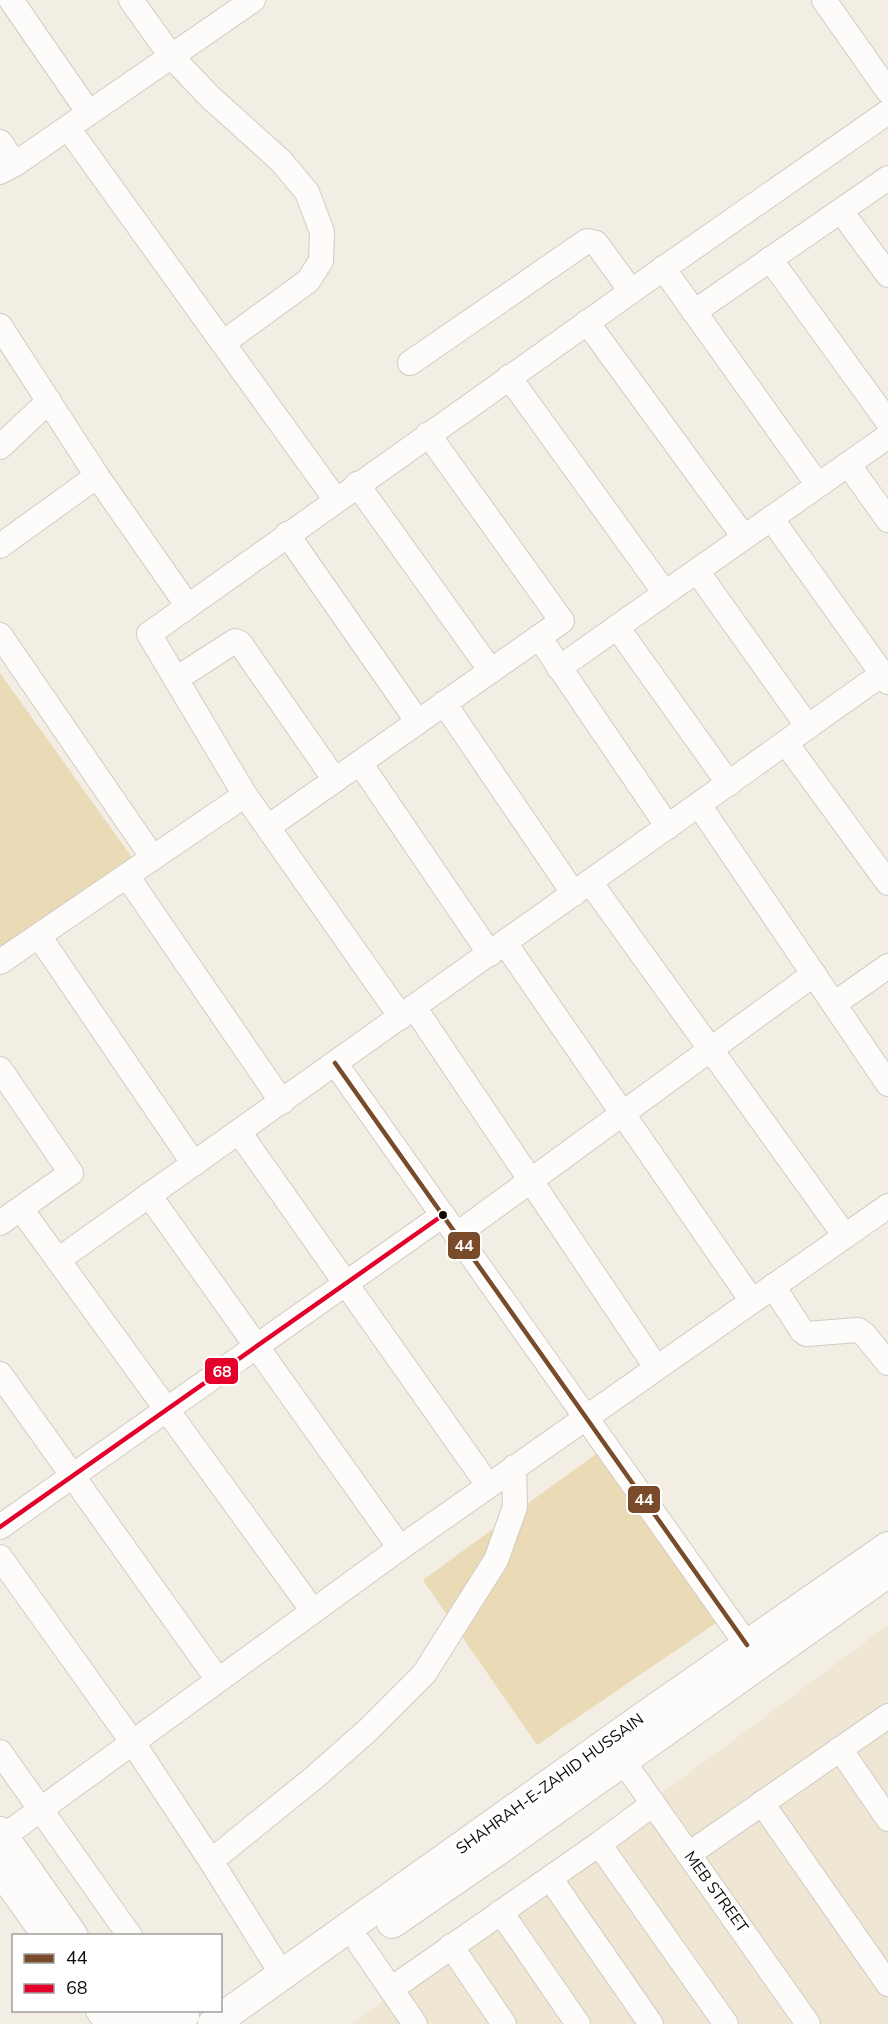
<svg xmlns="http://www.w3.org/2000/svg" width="888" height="2024" viewBox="0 0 888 2024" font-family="'Nunito Sans',sans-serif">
	<rect width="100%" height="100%" fill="#f3eee3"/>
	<path fill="#efe7d3" d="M 888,1625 L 888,2024 L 352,2024 Z"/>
	<g fill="#eadab6">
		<path d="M 0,673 L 133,859 L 0,947 Z"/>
		<path d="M 596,1454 L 722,1619 L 537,1745 L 423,1580 Z"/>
	</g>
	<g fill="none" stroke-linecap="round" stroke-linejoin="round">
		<g stroke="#d0ccc4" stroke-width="26">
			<g id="minor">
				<path d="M 11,0 L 89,113"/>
				<path d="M 131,0 L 171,56 L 210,97 L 281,161 L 307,192 L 322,232 L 321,261 L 308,281 L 223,343"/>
				<path d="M 824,0 L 888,91"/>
				<path d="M 68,128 L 336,500"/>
				<path d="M 0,142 L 15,164"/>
				<path d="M 0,172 L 15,164 L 253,0"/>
				<path d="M 841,211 L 888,275"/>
				<path d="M 770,259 L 888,422"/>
				<path d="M 663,268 L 818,485"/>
				<path d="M 694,312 L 888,178"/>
				<path d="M 587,322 L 744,537"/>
				<path d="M 0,326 L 97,476 L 187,605"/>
				<path d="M 410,363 L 587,241 L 596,243 L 631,291"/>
				<path d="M 509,377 L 665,593"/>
				<path d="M 0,447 L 49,401"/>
				<path d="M 848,464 L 888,520"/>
				<path d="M 357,484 L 491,671"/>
				<path d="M 771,518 L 888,682"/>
				<path d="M 287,534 L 418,722"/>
				<path d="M 0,546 L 97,476"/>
				<path d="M 697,571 L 808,727"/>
				<path d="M 617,627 L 729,784"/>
				<path d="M 0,635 L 153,858"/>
				<path d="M 539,637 L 668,827"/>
				<path d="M 559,668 L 888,436"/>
				<path d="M 176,679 L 235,641 L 240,643 L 335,780"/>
				<path d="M 444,703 L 574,894"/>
				<path d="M 786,743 L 888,883"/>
				<path d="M 360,763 L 490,954"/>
				<path d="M 699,805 L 888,1084"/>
				<path d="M 268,827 L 562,621 L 428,434"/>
				<path d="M 127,876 L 282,1102"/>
				<path d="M 590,882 L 845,1236"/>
				<path d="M 39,936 L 194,1164"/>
				<path d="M 505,943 L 752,1301"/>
				<path d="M 0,962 L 245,795"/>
				<path d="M 834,1004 L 888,966"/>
				<path d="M 414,1007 L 656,1367"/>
				<path d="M 401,1017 L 245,795 L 149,634 L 650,278 L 888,112"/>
				<path d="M 335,1063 L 747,1645"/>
				<path d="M 0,1069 L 71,1173 L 0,1223"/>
				<path d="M 239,1132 L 488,1485"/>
				<path d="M 149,1195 L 400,1548"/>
				<path d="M 21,1209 L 313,1611"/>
				<path d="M 456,1235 L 814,974"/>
				<path d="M 58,1260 L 882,674"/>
				<path d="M 773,1286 L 802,1331 L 806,1334 L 858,1330 L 864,1334 L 888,1363"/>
				<path d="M 0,1374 L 218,1680"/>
				<path d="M 0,1527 L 443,1215"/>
				<path d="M 0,1557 L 133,1743 L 211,1861 L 283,1976"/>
				<path d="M 840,1749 L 888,1819"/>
				<path d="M 0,1752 L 130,1936"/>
				<path d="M 623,1761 L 808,2024"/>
				<path d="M 762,1803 L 888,1984"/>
				<path d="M 0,1839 L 400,1548 L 888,1206"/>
				<path d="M 599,1844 L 726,2024"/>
				<path d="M 689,1854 L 888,1716"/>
				<path d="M 211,1861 L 315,1777 L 368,1730 L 424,1674 L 496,1560 L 515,1507 L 514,1467"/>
				<path d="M 550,1878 L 651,2024"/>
				<path d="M 501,1912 L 578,2024"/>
				<path d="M 360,1944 L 415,2024"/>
				<path d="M 451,1946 L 504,2024"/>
				<path d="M 391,1989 L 599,1844 L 653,1804"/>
				<path d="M 130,2016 L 178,2022 L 187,2016"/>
			</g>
		</g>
		<g stroke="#d0ccc4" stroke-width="32">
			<g id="major">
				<path d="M 0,1832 L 73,1936"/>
				<path d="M 0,1869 L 48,1936"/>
				<path d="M 392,1923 L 498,1850 L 888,1572"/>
				<path d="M 101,2010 L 111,2024"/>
				<path d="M 126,2010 L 136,2024"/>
				<path d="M 213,2024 L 638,1721 L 888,1547"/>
			</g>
		</g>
		<use href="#minor" stroke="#fdfcfb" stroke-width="24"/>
		<use href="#major" stroke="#fdfcfb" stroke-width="30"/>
		<g stroke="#fff" stroke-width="9">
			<path id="bus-1" d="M 335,1063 L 747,1645"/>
		</g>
		<g stroke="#fff" stroke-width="9">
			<path id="bus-2" d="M 0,1527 L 443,1215"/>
		</g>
		<use href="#bus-1" stroke="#7a4b2a" stroke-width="4.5"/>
		<use href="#bus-2" stroke="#e4002b" stroke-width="4.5"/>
	</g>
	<circle fill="#0f0c06" stroke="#fff" stroke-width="2" cx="443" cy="1215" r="5"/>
	<g text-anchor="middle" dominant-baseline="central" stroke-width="6" stroke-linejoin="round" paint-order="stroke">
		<g font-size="16" fill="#0f0c06" stroke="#fff">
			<text transform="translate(550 1784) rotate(-36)">SHAHRAH-E-ZAHID HUSSAIN</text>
			<text transform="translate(716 1892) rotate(54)">MEB STREET</text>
		</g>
	</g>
	<g stroke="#fff" stroke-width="2">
		<rect x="447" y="1231" width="34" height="29" rx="6" fill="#7a4b2a"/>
		<rect x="204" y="1357" width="35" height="28" rx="6" fill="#e4002b"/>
		<rect x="627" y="1485" width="34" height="29" rx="6" fill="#7a4b2a"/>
	</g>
	<g font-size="16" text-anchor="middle" font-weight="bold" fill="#fff">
		<text x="464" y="1251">44</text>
		<text x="222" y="1377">68</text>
		<text x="644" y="1505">44</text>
	</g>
	<rect x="12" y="1934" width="210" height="78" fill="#ffffff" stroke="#9f9e9b" stroke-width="1.5"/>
	<rect x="24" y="1954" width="30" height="9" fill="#7a4b2a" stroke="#9f9e9b" stroke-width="1.5"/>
	<text x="66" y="1964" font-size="18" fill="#0f0c06">44</text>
	<rect x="24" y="1984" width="30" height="9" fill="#e4002b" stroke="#9f9e9b" stroke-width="1.5"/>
	<text x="66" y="1994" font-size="18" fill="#0f0c06">68</text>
</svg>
